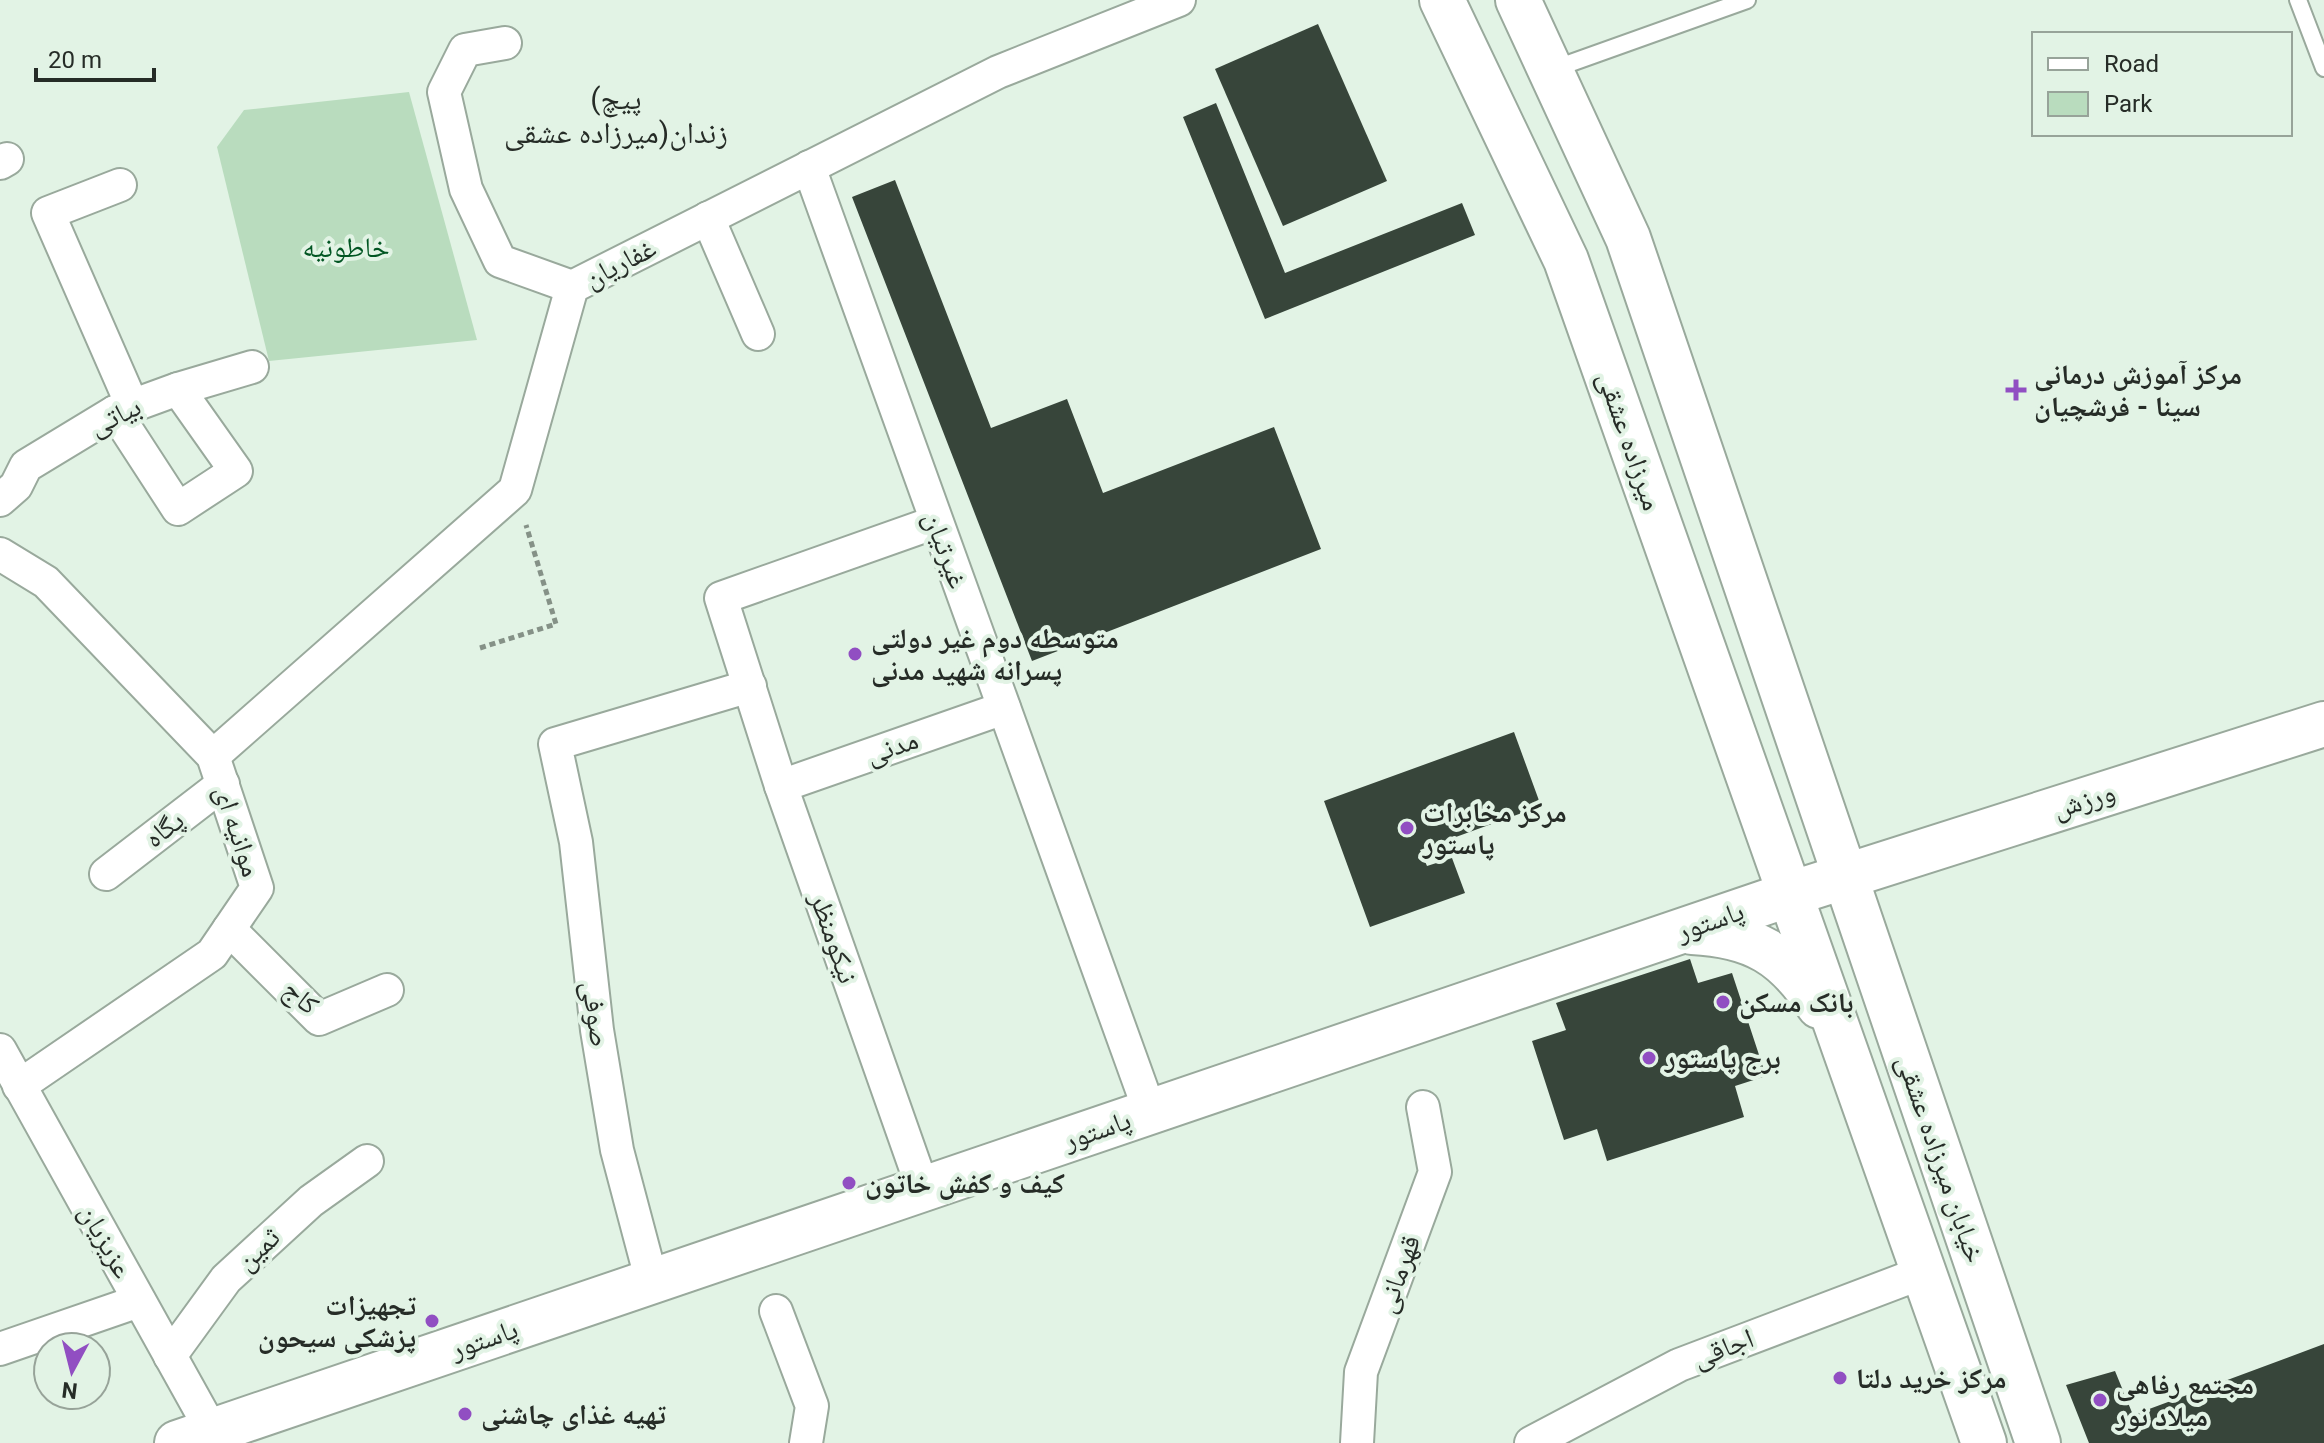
<svg xmlns="http://www.w3.org/2000/svg" width="2324" height="1443" viewBox="0 0 2324 1443" font-family="Roboto,'Noto Naskh Arabic',sans-serif">
	<rect width="100%" height="100%" fill="#e2f3e5"/>
	<path fill="#b9dcbe" d="M 409,92 L 477,340 L 269,361 L 217,147 L 244,110 Z"/>
	<g fill="#37453a">
		<path d="M 1318,24 L 1387,181 L 1283,226 L 1215,69 Z"/>
		<path d="M 1216,103 L 1285,273 L 1462,203 L 1475,235 L 1265,319 L 1183,117 Z"/>
		<path d="M 895,180 L 991,428 L 1067,399 L 1103,493 L 1274,427 L 1321,549 L 1032,661 L 852,197 Z"/>
		<path d="M 1514,732 L 1541,806 L 1420,850 L 1427,866 L 1452,858 L 1465,893 L 1370,927 L 1324,801 Z"/>
		<path d="M 1690,959 L 1698,983 L 1732,973 L 1766,1076 L 1735,1086 L 1744,1117 L 1607,1161 L 1597,1129 L 1564,1140 L 1532,1041 L 1566,1030 L 1556,1003 Z"/>
		<path d="M 2324,1344 L 2324,1443 L 2089,1443 L 2066,1385 L 2115,1371 L 2133,1415 Z"/>
	</g>
	<g fill="none" stroke-linecap="round" stroke-linejoin="round">
		<g stroke="#99a99c" stroke-width="20">
			<g id="lane">
				<path d="M 2298,0 L 2324,68"/>
				<path d="M 1551,70 L 1747,0"/>
			</g>
		</g>
		<g stroke="#99a99c" stroke-width="36">
			<g id="street">
				<path d="M 505,43 L 465,50 L 444,92 L 466,189 L 500,261 L 572,287"/>
				<path d="M 0,163 L 7,159"/>
				<path d="M 809,167 L 1150,1112"/>
				<path d="M 120,185 L 48,213 L 132,405"/>
				<path d="M 708,218 L 758,334"/>
				<path d="M 115,412 L 178,509 L 236,471 L 178,389"/>
				<path d="M 0,500 L 16,486 L 26,466 L 115,412 L 178,389 L 252,367"/>
				<path d="M 0,554 L 46,582 L 213,756 L 257,888 L 212,954 L 19,1086"/>
				<path d="M 213,756 L 515,490 L 572,287 L 998,72 L 1179,0"/>
				<path d="M 781,786 L 1004,708"/>
				<path d="M 106,874 L 223,784"/>
				<path d="M 229,929 L 319,1019 L 387,990"/>
				<path d="M 0,1050 L 212,1431"/>
				<path d="M 923,1189 L 781,786 L 721,598 L 936,522"/>
				<path d="M 652,1282 L 617,1150 L 597,1030 L 576,842 L 555,744 L 750,686"/>
				<path d="M 776,1311 L 812,1406 L 806,1443"/>
				<path d="M 0,1349 L 139,1301"/>
				<path d="M 170,1356 L 226,1279 L 311,1201 L 367,1161"/>
				<path d="M 1357,1443 L 1361,1372 L 1435,1172 L 1423,1107"/>
				<path d="M 1531,1443 L 1679,1365 L 1924,1272"/>
			</g>
		</g>
		<g stroke="#99a99c" stroke-width="48">
			<g id="secondary">
				<path d="M 1442,0 L 1566,260 L 1984,1443"/>
				<path d="M 1518,0 L 1628,238 L 2038,1443"/>
				<path d="M 1692,932 C 1753,935 1786,954 1819,1006"/>
				<path d="M 177,1443 L 1790,894 L 2324,724"/>
			</g>
		</g>
		<path stroke="#859187" stroke-width="5" stroke-dasharray="6 4" stroke-linecap="butt" d="M 480,648 L 556,624 L 526,525"/>
		<use href="#lane" stroke="#fff" stroke-width="16"/>
		<use href="#street" stroke="#fff" stroke-width="32"/>
		<use href="#secondary" stroke="#fff" stroke-width="44"/>
	</g>
	<g fill="#914ec2" stroke="#e2f3e5" stroke-width="3">
		<path d="M2012 378h8v8h8v8h-8v8h-8v-8h-8v-8h8z"/>
		<circle cx="855" cy="654" r="8"/>
		<circle cx="1407" cy="828" r="8"/>
		<circle cx="1723" cy="1002" r="8"/>
		<circle cx="1649" cy="1058" r="8"/>
		<circle cx="849" cy="1183" r="8"/>
		<circle cx="432" cy="1321" r="8"/>
		<circle cx="1840" cy="1378" r="8"/>
		<circle cx="2100" cy="1400" r="8"/>
		<circle cx="465" cy="1414" r="8"/>
	</g>
	<g text-anchor="middle" dominant-baseline="central" stroke-width="8" stroke-linejoin="round" paint-order="stroke">
		<g font-size="28" fill="#052" stroke="#e2f3e5">
			<text x="346" y="247">خاطونیه</text>
		</g>
		<g font-size="28" fill="#262c27" stroke="#e2f3e5">
			<text transform="translate(620 263) rotate(-27)">غفاریان</text>
			<text transform="translate(115 416) rotate(-26)">بیاتی</text>
			<text transform="translate(1630 441) rotate(71)">میرزاده عشقی</text>
			<text transform="translate(946 550) rotate(70)">غیرتیان</text>
			<text transform="translate(892 747) rotate(-19)">مدنی</text>
			<text transform="translate(2084 800) rotate(-17)">ورزش</text>
			<text transform="translate(164 829) rotate(-38)">پگاه</text>
			<text transform="translate(238 831) rotate(72)">موانیه ای</text>
			<text transform="translate(1710 921) rotate(-19)">پاستور</text>
			<text transform="translate(834 938) rotate(71)">نیکومنظر</text>
			<text transform="translate(301 997) rotate(40)">کاج</text>
			<text transform="translate(596 1014) rotate(82)">صوفی</text>
			<text transform="translate(1097 1130) rotate(-19)">پاستور</text>
			<text transform="translate(1941 1159) rotate(71)">خیابان میرزاده عشقی</text>
			<text transform="translate(106 1241) rotate(61)">عزیزیان</text>
			<text transform="translate(258 1249) rotate(-43)">ثمین</text>
			<text transform="translate(1398 1274) rotate(-70)">قهرمانی</text>
			<text transform="translate(484 1339) rotate(-19)">پاستور</text>
			<text transform="translate(1723 1348) rotate(-21)">اجاقی</text>
		</g>
		<g font-size="28" font-weight="bold" fill="#262c27" stroke="#e2f3e5" text-anchor="start">
			<text x="2034" y="374">مرکز آموزش درمانی<tspan x="2034" dy="32">سینا - فرشچیان</tspan></text>
			<text x="871" y="638">متوسطه دوم غیر دولتی<tspan x="871" dy="32">پسرانه شهید مدنی</tspan></text>
			<text x="1423" y="812">مرکز مخابرات<tspan x="1423" dy="32">پاستور</tspan></text>
			<text x="1739" y="1002">بانک مسکن</text>
			<text x="1665" y="1058">برج پاستور</text>
			<text x="865" y="1183">کیف و کفش خاتون</text>
			<text x="416" y="1305" text-anchor="end">تجهیزات<tspan x="416" dy="32">پزشکی سیحون</tspan></text>
			<text x="1856" y="1378">مرکز خرید دلتا</text>
			<text x="2116" y="1384">مجتمع رفاهی<tspan x="2116" dy="32">میلاد نور</tspan></text>
			<text x="481" y="1414">تهیه غذای چاشنی</text>
		</g>
		<g font-size="30" fill="#262c27" stroke="#e2f3e5">
			<text x="616" y="98">(پیچ<tspan x="616" dy="34">زندان(میرزاده عشقی</tspan></text>
		</g>
	</g>
	<rect x="2032" y="32" width="260" height="104" fill="#e2f3e5" stroke="#97a399" stroke-width="2"/>
	<rect x="2048" y="58" width="40" height="12" fill="#ffffff" stroke="#97a399" stroke-width="2"/>
	<text x="2104" y="72" font-size="24" fill="#262c27">Road</text>
	<rect x="2048" y="92" width="40" height="24" fill="#b9dcbe" stroke="#97a399" stroke-width="2"/>
	<text x="2104" y="112" font-size="24" fill="#262c27">Park</text>
	<g transform="translate(72 1371) rotate(187)"><circle r="38" fill="#e2f3e5" stroke="#97a399" stroke-width="2"/>
	<path d="M0-6L14 30L0 20L-14 30Z" fill="#914ec2"/>
	<text y="-12" font-size="22" font-weight="bold" text-anchor="middle" fill="#262c27">N</text>
	</g>
	<path d="M36 68v12h118v-12" fill="none" stroke="#262c27" stroke-width="4"/>
	<text x="48" y="68" font-size="24" fill="#262c27" stroke="#e2f3e5" stroke-width="6" paint-order="stroke">20 m</text>
</svg>
